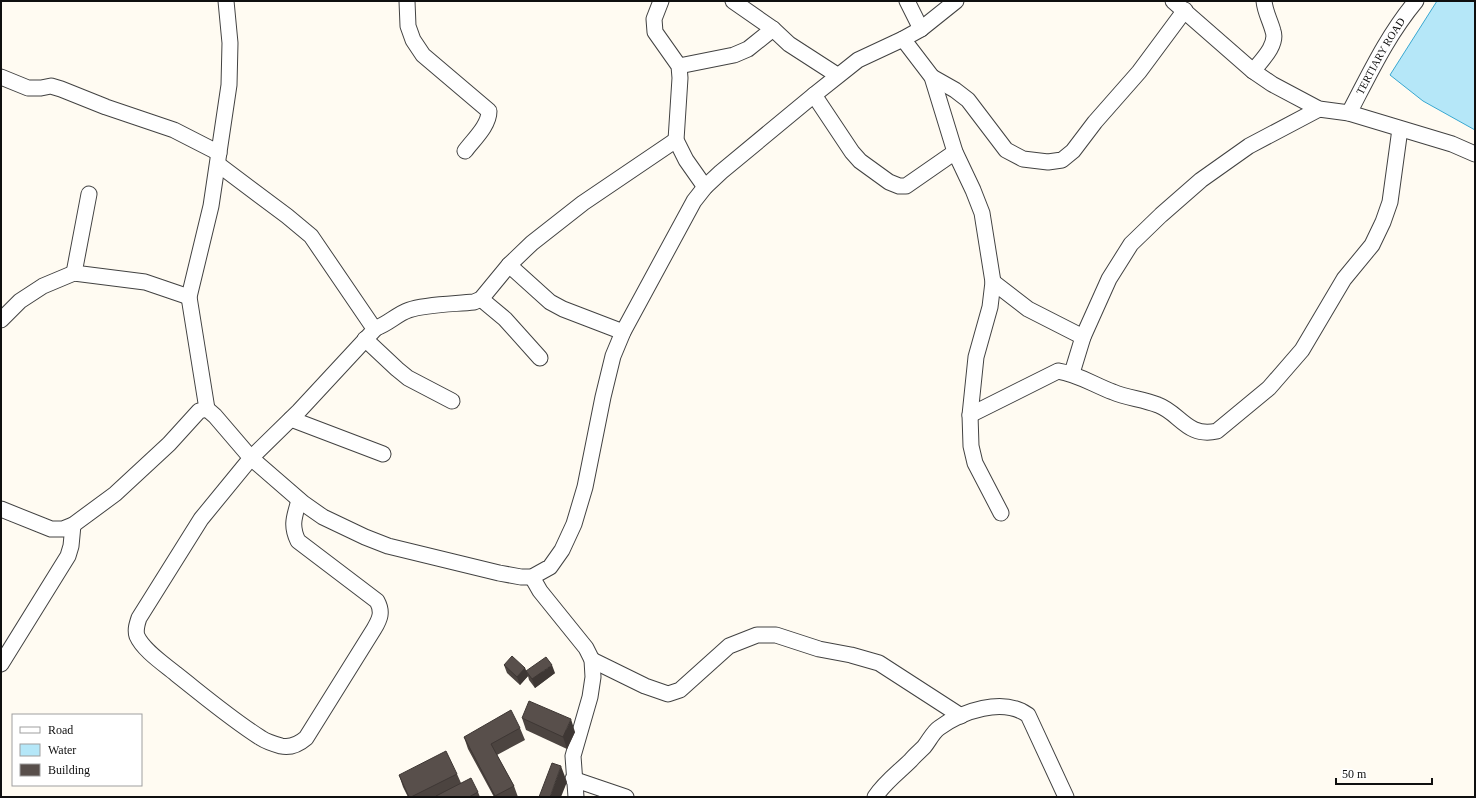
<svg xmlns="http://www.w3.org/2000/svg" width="1476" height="798" viewBox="0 0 1476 798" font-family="'Times New Roman',serif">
	<rect width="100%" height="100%" fill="#fffbf2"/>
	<path fill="#b5e7f8" stroke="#39a8d1" d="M 1437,1 L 1475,1 L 1475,130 L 1423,101 L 1390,75 Z"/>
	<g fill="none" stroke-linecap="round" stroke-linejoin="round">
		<g stroke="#424242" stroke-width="17">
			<g id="minor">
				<path d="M 407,1 L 408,26 L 413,40 L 423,55 L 489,111 C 489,126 473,140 465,151"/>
				<path d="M 661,1 L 654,19 L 655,32 L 679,66 L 680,78 L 676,140 L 686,160 L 705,187"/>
				<path d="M 733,1 L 773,29 L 789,44 L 837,75"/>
				<path d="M 907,1 L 921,29"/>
				<path d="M 1173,1 L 1253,71 L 1272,84 L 1319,109 L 1349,113 L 1452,144 L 1475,154"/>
				<path d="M 903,39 L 932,77 L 955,152 L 973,190 L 982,213 L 993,282 L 990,307 L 976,357 L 970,415 L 971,446 L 975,463 L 1001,513"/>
				<path d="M 679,66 L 734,55 L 748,49 L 773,29"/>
				<path d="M 1253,71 C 1261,61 1278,45 1273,31 C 1270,20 1265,12 1264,1"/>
				<path d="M 1,77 L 28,88 L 41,88 L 51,86 L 61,89 L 106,107 L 174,130 L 219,153"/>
				<path d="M 932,77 L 955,90 L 968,100 L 1006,150 L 1023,159 L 1048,162 L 1062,160 L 1073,151 L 1095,122 L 1139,72 L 1185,10"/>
				<path d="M 814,95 L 852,152 L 860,161 L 889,182 L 899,186 L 906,186 L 955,152"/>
				<path id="s1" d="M 1349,113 C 1370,73 1387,36 1416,1"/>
				<path d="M 219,165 L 287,216 L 311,236 L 371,324 L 376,328 C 388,324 397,314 409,310 C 426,304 455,304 474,302 L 481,299 L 509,265 L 532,243 L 583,203 L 676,140"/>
				<path d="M 509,265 L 550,302 L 563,309 L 623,332"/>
				<path d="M 74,273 L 89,194"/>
				<path d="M 993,282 L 1028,309 L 1083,337"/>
				<path d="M 481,299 L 505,319 L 540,358"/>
				<path d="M 1,320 L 20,301 L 43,286 L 74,273 L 145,282 L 189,297"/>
				<path d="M 365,339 L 397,369 L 408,378 L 452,401"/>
				<path d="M 1072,373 L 1083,337 L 1109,279 L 1131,244 L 1161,215 L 1201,180 L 1249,146 L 1319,109"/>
				<path d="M 207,409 L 189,297 L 211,206 L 229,85 L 230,43 L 226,1"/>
				<path d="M 970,415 L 1058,371 C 1078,374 1094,385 1113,392 C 1127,398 1143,399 1158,405 C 1180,413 1187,438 1217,431 L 1269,388 L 1302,350 L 1344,279 L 1372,245 L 1383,222 L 1390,202 L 1400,129"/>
				<path d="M 291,419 L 383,454"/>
				<path d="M 299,500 C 295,516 290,524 298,541 L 377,601 C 383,612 380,619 374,629 L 306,738 C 299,744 290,748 281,746 C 274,744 267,742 261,738 C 231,719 204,696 176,674 C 164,664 143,650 137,636 C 135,630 137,624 139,618 L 201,519 L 251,458 L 299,411 L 376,328"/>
				<path d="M 1,509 L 51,529 L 63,529 L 73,525 L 115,494 L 169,444 L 199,411 L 207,409 L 215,416 L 251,458 L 303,503 L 323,517 L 365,537 L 388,546 L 499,573 L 521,577 L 532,577 L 550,567 L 562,550 L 574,524 L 585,487 L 603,397 L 613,356 L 623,332 L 694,201 L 705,187 L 721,172 L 814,95 L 858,60 L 903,39 L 921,29 L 956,1"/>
				<path d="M 532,577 L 540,591 L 586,648 L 592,660 L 593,677 L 590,697 L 573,756 L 576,797"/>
				<path d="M 592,660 L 645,686 L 668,694 L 680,690 L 729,646 L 757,635 L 776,635 L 819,649 L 851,655 L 879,663 L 961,716"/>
				<path d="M 1,664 L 68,556 L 71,546 L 73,525"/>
				<path d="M 573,779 L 626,797"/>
				<path d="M 875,797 C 885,782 899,772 911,760 C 915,755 920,751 924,747 C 929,741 933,732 939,728 C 962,711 1003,697 1028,715 L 1066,797"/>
			</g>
		</g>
		<use href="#minor" stroke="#fff" stroke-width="15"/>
	</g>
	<g fill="#4c4440">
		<path d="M 504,665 L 525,668 L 526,671 L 555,673 L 535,688 L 529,680 L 528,676 L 520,685 L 507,673 Z"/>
		<path d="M 522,718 L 575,732 L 567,749 L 526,730 Z"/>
		<path d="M 520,728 L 525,740 L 497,755 L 514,786 L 518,797 L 494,797 L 468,749 L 464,737 Z"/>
		<path d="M 457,774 L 461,783 L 478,792 L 480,797 L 408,797 L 403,787 L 399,775 Z"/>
	</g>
	<g fill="#3e3734">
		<path d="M 552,665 L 555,673 L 535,688 L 532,679 Z"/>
		<path d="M 525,668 L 528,676 L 520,685 L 517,677 Z"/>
		<path d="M 571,719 L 575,732 L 567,749 L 563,737 Z"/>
		<path d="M 561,766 L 567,782 L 561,797 L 550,797 Z"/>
	</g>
	<g fill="#584f4b" stroke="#3e3734">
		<path d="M 512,656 L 525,668 L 517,677 L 504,665 Z"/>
		<path d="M 546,657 L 552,665 L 532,679 L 526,671 Z"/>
		<path d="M 529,701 L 571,719 L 563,737 L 522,718 Z"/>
		<path d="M 511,710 L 520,728 L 491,744 L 514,786 L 495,796 L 464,737 Z"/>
		<path d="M 446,751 L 457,774 L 411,797 L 409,797 L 399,775 Z"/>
		<path d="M 552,763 L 561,766 L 550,797 L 539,797 Z"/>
		<path d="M 471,778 L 478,792 L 469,797 L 436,797 L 436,796 Z"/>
	</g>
	<g text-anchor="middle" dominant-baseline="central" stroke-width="4" stroke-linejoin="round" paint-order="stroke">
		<g font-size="11" fill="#0f0f0f" stroke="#fff">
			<text stroke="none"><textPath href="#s1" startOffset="65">TERTIARY ROAD</textPath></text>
		</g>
	</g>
	<rect width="1476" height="798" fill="none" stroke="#0f0f0f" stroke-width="4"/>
	<rect x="12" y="714" width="130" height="72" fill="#ffffff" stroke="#9f9f9f"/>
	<rect x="20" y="727" width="20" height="6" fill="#ffffff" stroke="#9f9f9f"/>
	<text x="48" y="734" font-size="12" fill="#0f0f0f">Road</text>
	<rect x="20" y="744" width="20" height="12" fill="#b5e7f8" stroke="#9f9f9f"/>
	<text x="48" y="754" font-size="12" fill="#0f0f0f">Water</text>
	<rect x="20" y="764" width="20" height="12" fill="#584f4b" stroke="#9f9f9f"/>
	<text x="48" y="774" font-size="12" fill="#0f0f0f">Building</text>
	<path d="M1336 778v6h96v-6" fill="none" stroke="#0f0f0f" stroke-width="2"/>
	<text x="1342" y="778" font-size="12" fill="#0f0f0f" stroke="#ffffff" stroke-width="3" paint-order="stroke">50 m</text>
</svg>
